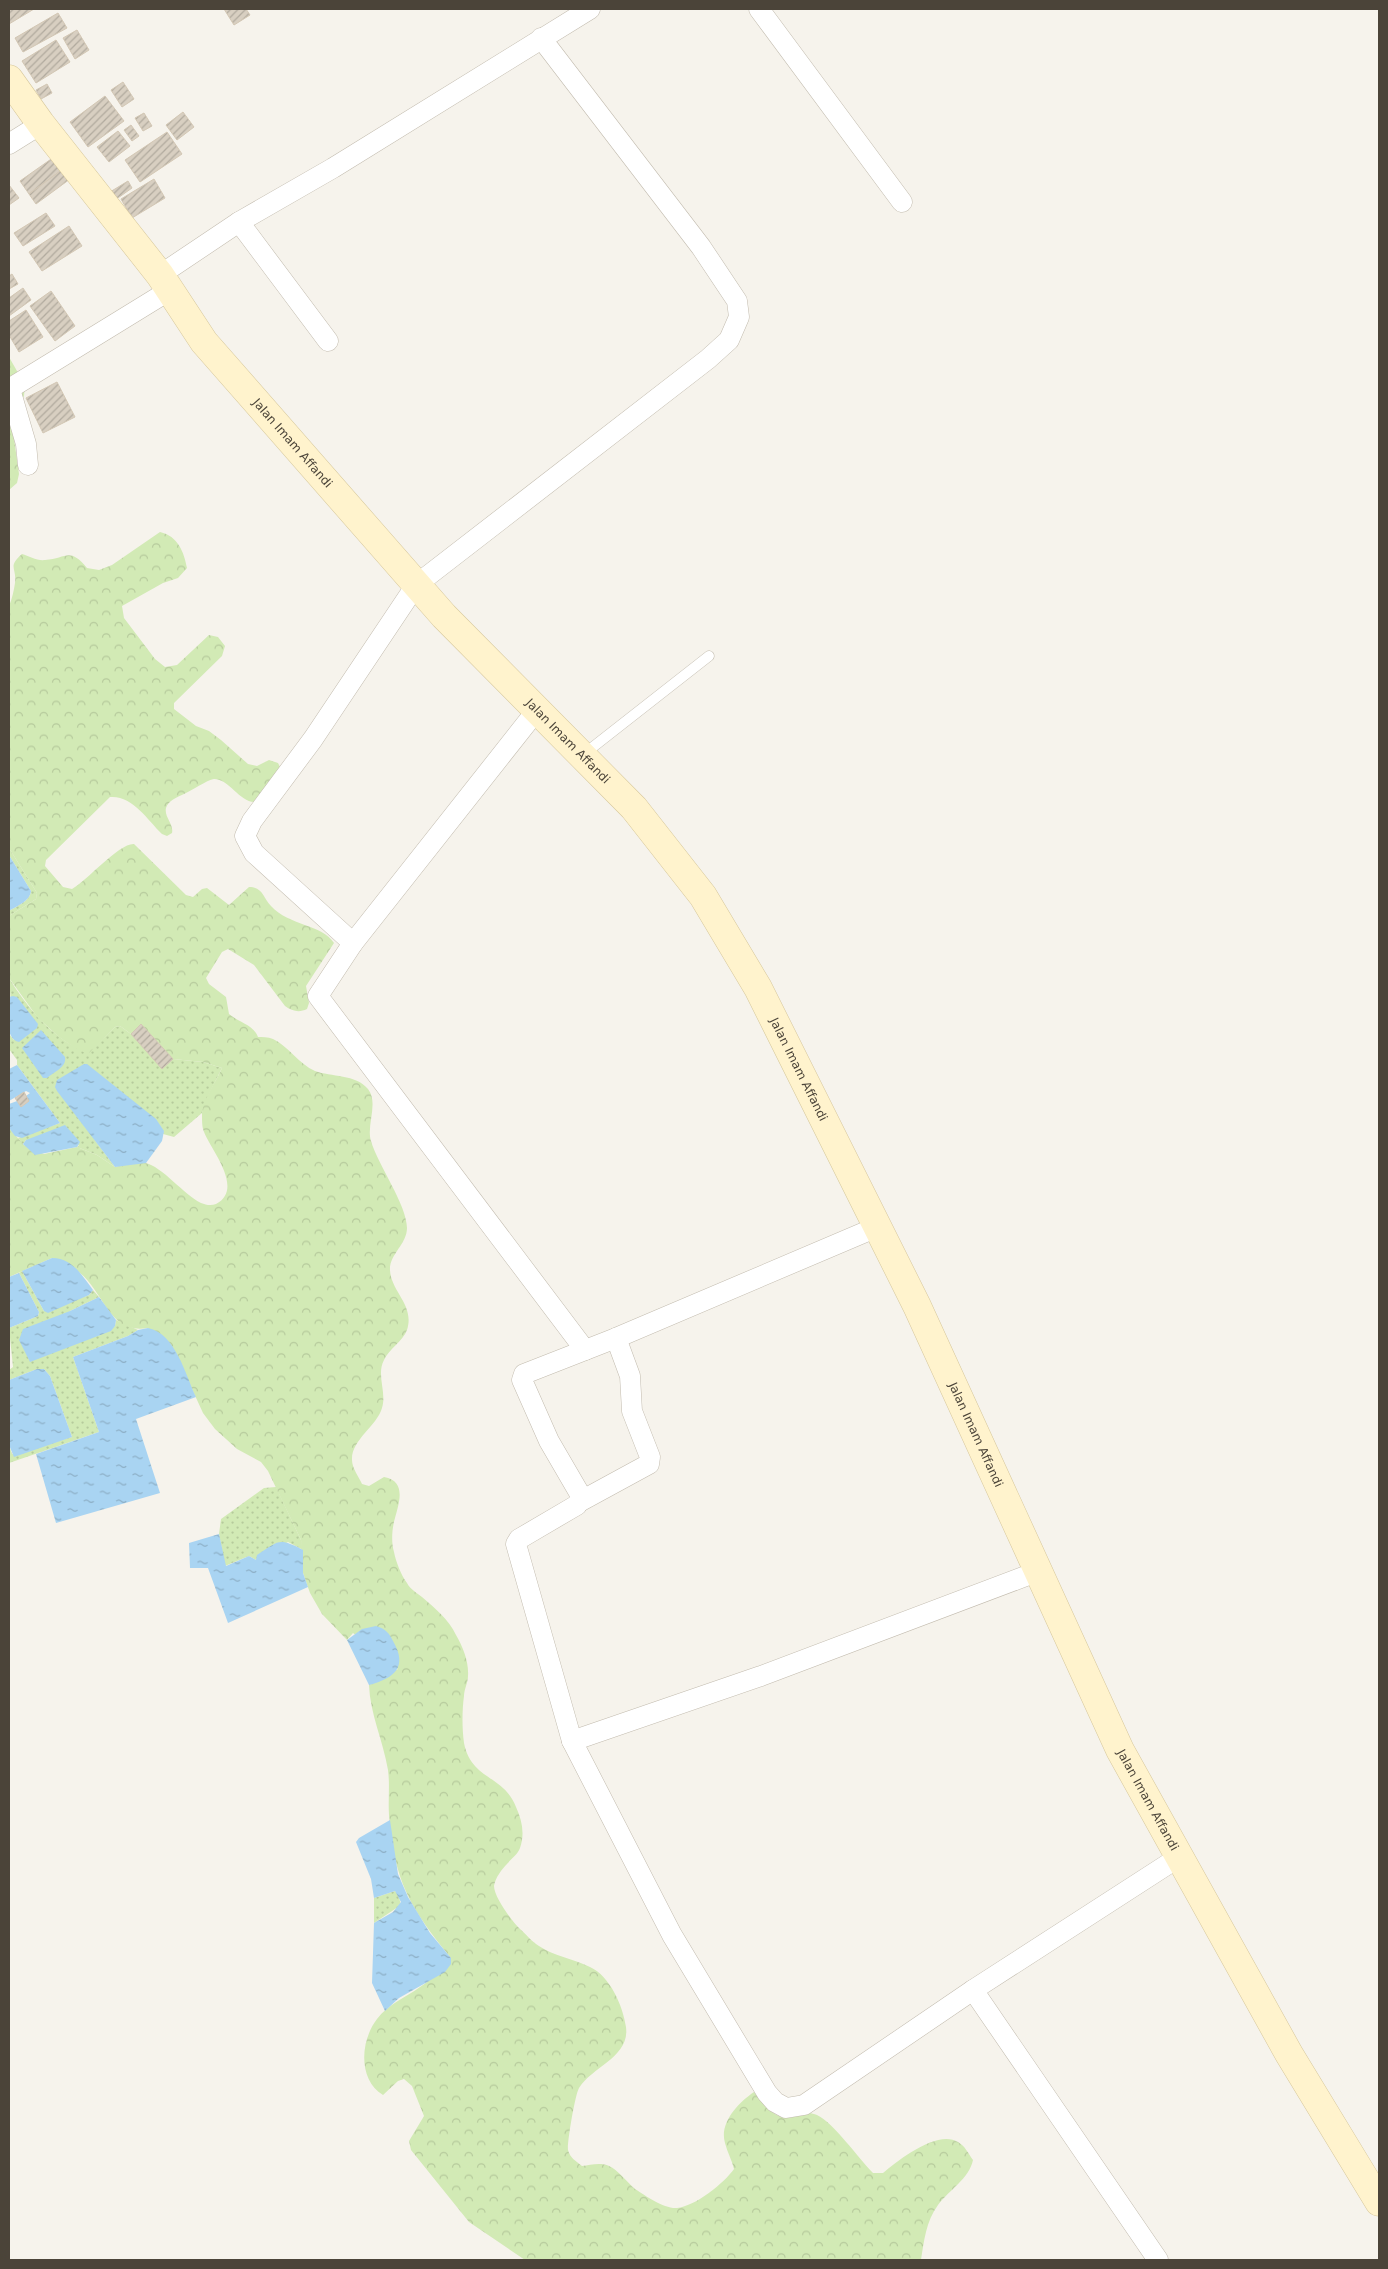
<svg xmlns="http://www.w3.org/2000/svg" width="1388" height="2269" viewBox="0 0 1388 2269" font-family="'DejaVu Sans',sans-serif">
	<defs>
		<pattern id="grass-dots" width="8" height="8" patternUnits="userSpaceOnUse" patternTransform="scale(1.25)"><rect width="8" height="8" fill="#d2eab5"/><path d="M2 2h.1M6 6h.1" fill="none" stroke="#b6ca9c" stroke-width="1.8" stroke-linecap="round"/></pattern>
		<pattern id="forest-crowns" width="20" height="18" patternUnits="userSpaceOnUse" patternTransform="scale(1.25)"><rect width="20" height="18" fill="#d2eab5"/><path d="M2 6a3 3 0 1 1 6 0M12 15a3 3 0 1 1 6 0" fill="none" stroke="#b6ca9c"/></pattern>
		<pattern id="water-ripples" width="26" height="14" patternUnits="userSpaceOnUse" patternTransform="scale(1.25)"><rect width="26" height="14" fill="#a9d4f2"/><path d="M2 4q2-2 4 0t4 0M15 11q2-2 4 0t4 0" fill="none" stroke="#8caec5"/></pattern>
		<pattern id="building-hatch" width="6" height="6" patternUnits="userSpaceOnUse" patternTransform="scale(1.25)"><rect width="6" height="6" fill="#d8cfc1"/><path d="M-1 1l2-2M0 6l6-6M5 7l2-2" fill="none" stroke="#b1aa9e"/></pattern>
	</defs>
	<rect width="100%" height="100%" fill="#f6f3ec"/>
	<g fill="url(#grass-dots)">
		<path d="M 9,848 L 37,893 L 36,899 L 9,916 L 9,911 C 17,906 30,901 31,891 L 9,855 Z"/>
		<path d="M 9,978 C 28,1009 54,1040 88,1053 L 115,1027 L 120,1026 L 131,1034 L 162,1069 L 173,1059 L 203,1062 L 222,1068 L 209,1094 L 202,1113 L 174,1137 L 163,1134 L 164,1131 L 94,1139 L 115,1167 L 97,1155 L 77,1147 L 79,1145 L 26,1140 L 23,1144 L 18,1138 L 60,1123 L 17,1065 L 17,1060 L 9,1049 L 9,1034 L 14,1040 Z"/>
		<path d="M 22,1271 L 44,1311 L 89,1295 L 93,1290 L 99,1297 L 70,1311 L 31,1361 L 115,1326 L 116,1320 L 138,1330 L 128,1336 L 73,1357 L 99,1432 L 9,1463 L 9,1445 L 12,1454 L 72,1437 L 50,1376 L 44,1369 L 37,1369 L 9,1380 L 9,1370 L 13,1367 L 9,1328 L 38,1316 L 39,1312 L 19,1273 Z"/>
		<path d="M 276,1487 L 301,1540 L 303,1550 L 288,1542 L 256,1560 L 249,1556 L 225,1566 L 219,1534 L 221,1519 L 264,1488 Z"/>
		<path d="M 395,1891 L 398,1894 L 401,1905 L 374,1923 L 374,1898 Z"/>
	</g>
	<g fill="url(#forest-crowns)">
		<path d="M 9,357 L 25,385 L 24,396 L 11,417 L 19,474 L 17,483 L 9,490 Z"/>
		<path d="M 160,532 C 178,536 184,552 187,568 L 178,578 L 163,583 L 122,606 L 124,618 L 155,659 L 165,667 L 177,665 L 209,635 L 218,637 L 225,646 L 222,656 L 174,703 L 174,709 L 196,726 L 209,731 L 221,740 L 248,764 L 257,766 L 269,760 L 278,763 L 281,769 C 277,776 273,790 267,796 C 245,816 233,779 214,779 C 207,780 191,791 184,794 C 177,797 168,801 166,808 C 164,817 174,824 172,833 L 167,836 L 162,834 C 147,819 132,795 110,797 L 46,860 L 45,866 L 63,887 L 72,889 C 88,880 119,843 134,844 L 186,895 L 193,897 L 202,889 L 207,888 L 229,905 L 249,887 C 263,887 263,898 271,906 C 289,926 322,924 334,943 L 306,986 L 309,1003 L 307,1009 C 299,1013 292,1011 285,1006 L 254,965 L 228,949 L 222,952 L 206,978 L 209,984 L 226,997 L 229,1014 C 238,1022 254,1025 258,1037 C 262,1037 268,1037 273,1039 C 288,1046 299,1064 315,1071 C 331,1077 356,1074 368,1089 C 379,1103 366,1125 371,1141 C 378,1165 407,1205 407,1228 C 407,1244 389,1255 390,1270 C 391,1292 415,1305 407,1330 C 403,1341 389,1349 384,1360 C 376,1375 387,1392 382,1408 C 377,1426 351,1440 352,1460 C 352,1468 359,1477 362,1484 L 369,1486 L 384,1477 C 407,1481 399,1503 395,1518 C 392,1528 391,1542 394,1552 C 396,1562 401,1575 407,1583 C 410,1589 417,1593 422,1597 C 435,1608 449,1620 456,1635 C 463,1647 469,1662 468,1676 C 468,1683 464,1689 464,1696 C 462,1710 462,1729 464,1743 C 471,1780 504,1775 516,1807 C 522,1820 525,1834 520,1848 C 518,1854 511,1859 507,1864 C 502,1869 495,1878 494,1886 C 494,1897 512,1921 520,1929 C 526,1934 532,1942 539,1946 C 554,1956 574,1959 590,1967 C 610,1976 623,2006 626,2027 C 630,2057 593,2066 579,2088 C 575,2095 567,2143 568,2150 C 570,2158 576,2161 582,2166 C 590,2165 601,2162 609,2166 C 618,2170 627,2182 635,2189 C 646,2196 664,2209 677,2208 C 696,2206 724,2183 734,2169 C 732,2160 727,2152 725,2143 C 719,2123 738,2103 754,2092 C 762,2102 772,2116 786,2118 C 797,2118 805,2110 817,2115 C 833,2122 859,2159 873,2173 L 883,2173 C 898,2160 938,2129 958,2142 C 965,2146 968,2153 973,2160 C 969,2179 949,2190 938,2205 C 926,2221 924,2241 921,2260 L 525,2260 L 469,2222 L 411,2150 L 409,2141 L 424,2116 L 412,2086 L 404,2079 L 398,2081 L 383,2095 C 358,2080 360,2041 377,2019 C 388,2004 405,1998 420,1987 C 431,1980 441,1968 451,1958 C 410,1908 394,1881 389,1815 C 388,1800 390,1785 388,1770 C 383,1740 370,1714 369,1685 L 398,1669 L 353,1633 L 347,1640 L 322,1614 L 310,1593 L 303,1573 L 301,1540 L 268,1471 L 261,1462 L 237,1449 L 215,1429 L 203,1413 L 192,1389 L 148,1328 C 109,1335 104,1292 80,1273 C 72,1267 61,1263 52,1258 L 9,1277 L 9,1128 L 24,1145 L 44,1154 L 77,1147 L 97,1155 L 115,1167 C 124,1165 136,1161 145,1163 C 162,1166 184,1195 201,1203 C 206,1205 211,1206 216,1204 C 246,1188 208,1147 203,1129 C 202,1125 202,1118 202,1113 C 204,1097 216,1082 222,1068 L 203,1062 L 173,1059 L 141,1024 L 131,1034 L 120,1026 L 115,1027 L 88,1054 L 75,1048 L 59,1037 L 38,1018 L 9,978 L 9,916 L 36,899 L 37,893 L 9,848 L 9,606 C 12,599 14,590 15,583 C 17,568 7,567 22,554 C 29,556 37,561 45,560 C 66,559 69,546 87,568 L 99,570 L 112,565 Z"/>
	</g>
	<g fill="url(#water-ripples)">
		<path d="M 9,855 L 31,891 C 30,901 17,906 9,911 Z"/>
		<path d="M 13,996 L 17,997 L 38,1024 L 37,1028 L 19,1042 C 3,1038 9,1010 9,997 Z"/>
		<path d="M 41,1030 L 65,1057 C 67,1067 54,1072 47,1078 L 43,1078 L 22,1048 Z"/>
		<path d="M 84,1064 L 87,1064 L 156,1119 L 164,1131 L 162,1141 L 146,1163 L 115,1167 L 57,1091 L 55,1087 L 57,1080 Z"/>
		<path d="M 17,1065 L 60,1123 L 22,1138 L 15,1136 L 9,1128 L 9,1104 L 17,1101 L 21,1107 L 29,1101 L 26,1096 L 30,1093 L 26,1091 L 9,1101 L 9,1069 Z"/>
		<path d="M 65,1125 L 80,1142 L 77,1147 L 35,1155 L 23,1144 L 26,1140 Z"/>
		<path d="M 52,1258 C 72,1258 82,1275 93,1290 L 89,1295 L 48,1313 L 44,1311 L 22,1271 Z"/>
		<path d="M 19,1273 L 39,1312 L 38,1316 L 9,1328 L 9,1277 Z"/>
		<path d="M 99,1297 L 116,1320 L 115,1326 L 111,1331 L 30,1362 L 19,1340 L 23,1329 L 70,1311 Z"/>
		<path d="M 148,1328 C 176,1334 185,1374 196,1397 L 136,1419 L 160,1493 L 56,1523 L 36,1454 L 99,1432 L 73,1357 L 128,1336 L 138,1330 Z"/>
		<path d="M 37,1369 L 44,1369 L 50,1376 L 72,1437 L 14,1457 L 9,1445 L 9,1380 Z"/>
		<path d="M 219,1534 L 226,1566 L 249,1556 L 256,1560 L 257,1555 C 279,1541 278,1537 303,1550 L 303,1573 L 308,1587 L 228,1623 L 208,1568 L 190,1568 L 189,1543 Z"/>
		<path d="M 376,1626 C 386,1629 389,1633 393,1641 C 408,1667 395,1678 369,1685 L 347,1640 L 362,1629 Z"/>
		<path d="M 390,1820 L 398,1874 L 408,1897 L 430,1933 L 451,1958 L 451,1964 L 445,1972 L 399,1998 L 385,2011 L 372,1983 L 374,1923 L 393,1912 L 401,1902 L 395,1891 L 374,1898 L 371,1879 L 356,1842 L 359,1838 Z"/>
	</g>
	<g fill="url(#building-hatch)" stroke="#d3c7b4">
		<path d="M 9,9 L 34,9 L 9,24 Z"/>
		<path d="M 224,9 L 246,9 L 250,15 L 234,25 Z"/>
		<path d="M 58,13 L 67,28 L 23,52 L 15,38 Z"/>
		<path d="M 77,30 L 89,50 L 75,59 L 63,38 Z"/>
		<path d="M 56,40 L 70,62 L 36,83 L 22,61 Z"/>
		<path d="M 123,82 L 134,99 L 122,107 L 111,90 Z"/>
		<path d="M 47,84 L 52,93 L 41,99 L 36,90 Z"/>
		<path d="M 105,96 L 124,121 L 88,147 L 70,122 Z"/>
		<path d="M 183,112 L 194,127 L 177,140 L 166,125 Z"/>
		<path d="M 144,113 L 152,126 L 143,131 L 135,118 Z"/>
		<path d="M 131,125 L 139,136 L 132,141 L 124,130 Z"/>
		<path d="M 118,131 L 130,146 L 109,162 L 97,147 Z"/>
		<path d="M 167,132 L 182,154 L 140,182 L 125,160 Z"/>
		<path d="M 54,157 L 63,169 L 29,194 L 20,181 Z"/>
		<path d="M 63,169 L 70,179 L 36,204 L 29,194 Z"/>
		<path d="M 154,179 L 165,198 L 132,218 L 121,199 Z"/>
		<path d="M 128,181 L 132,188 L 115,200 L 110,192 Z"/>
		<path d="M 9,185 L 19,198 L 9,205 Z"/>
		<path d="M 46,213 L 55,226 L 23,246 L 14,233 Z"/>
		<path d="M 69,226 L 82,246 L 42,271 L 29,252 Z"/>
		<path d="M 12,274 L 18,284 L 9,289 L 9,276 Z"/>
		<path d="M 23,288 L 31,300 L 9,316 L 9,298 Z"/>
		<path d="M 51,291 L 75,326 L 55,341 L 30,306 Z"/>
		<path d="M 26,310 L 43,337 L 19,352 L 9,335 L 9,321 Z"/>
		<path d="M 57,382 L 75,417 L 43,433 L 26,398 Z"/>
		<path d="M 141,1024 L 173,1059 L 162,1069 L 131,1034 Z"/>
		<path d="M 24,1092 L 29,1101 L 21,1107 L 15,1098 Z"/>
	</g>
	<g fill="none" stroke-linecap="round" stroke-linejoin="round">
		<g stroke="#c2bbae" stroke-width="11">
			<path id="lane" d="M 584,754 L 709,656"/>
		</g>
		<g stroke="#c2bbae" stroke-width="21">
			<g id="street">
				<path d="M 759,9 L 902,202"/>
				<path d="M 9,144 L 41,124"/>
				<path d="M 239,222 L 328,341"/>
				<path d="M 160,275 L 239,222 L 333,168 L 590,9"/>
				<path d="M 9,389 L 170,290"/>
				<path d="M 10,389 L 26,444 L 28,465"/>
				<path d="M 537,710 L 353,943 L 318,996 L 585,1350"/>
				<path d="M 353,943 L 254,853 L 245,836 L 252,821 L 313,739 L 416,585 L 708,359 L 729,340 L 739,317 L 737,301 L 701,247 L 541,38"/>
				<path d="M 877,1227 L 616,1338 L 524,1374 L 522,1380 L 549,1441 L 581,1496 L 577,1505 L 519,1539 L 516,1544 L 572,1741 L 672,1935 L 767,2093 L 775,2102 L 786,2108 L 804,2105 L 973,1990 L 1179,1857"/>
				<path d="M 581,1501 L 649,1464 L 650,1457 L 632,1411 L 630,1376 L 616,1338"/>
				<path d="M 572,1741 L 761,1676 L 1039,1571"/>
				<path d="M 973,1990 L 1158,2260"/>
			</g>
		</g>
		<g stroke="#d6c79b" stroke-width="29">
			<g id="secondary">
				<path id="s1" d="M 9,79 L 41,124 L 160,275 L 204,342 L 444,616 L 634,808 L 703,896 L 758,988 L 917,1306 L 1120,1750 L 1289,2054 L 1379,2202"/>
			</g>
		</g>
		<use href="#lane" stroke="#fff" stroke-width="10"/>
		<use href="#street" stroke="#fff" stroke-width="20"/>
		<use href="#secondary" stroke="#fff3cd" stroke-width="28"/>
	</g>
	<g text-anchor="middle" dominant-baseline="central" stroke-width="5" stroke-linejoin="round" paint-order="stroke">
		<g font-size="12" fill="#4b4439" stroke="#fff">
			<text stroke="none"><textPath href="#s1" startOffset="462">Jalan Imam Affandi</textPath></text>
			<text stroke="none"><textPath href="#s1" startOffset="868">Jalan Imam Affandi</textPath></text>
			<text stroke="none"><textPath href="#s1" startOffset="1272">Jalan Imam Affandi</textPath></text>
			<text stroke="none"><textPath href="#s1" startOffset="1678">Jalan Imam Affandi</textPath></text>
			<text stroke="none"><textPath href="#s1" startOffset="2082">Jalan Imam Affandi</textPath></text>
		</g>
	</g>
	<rect width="1388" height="2269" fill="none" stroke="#4b4439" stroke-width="20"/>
</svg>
